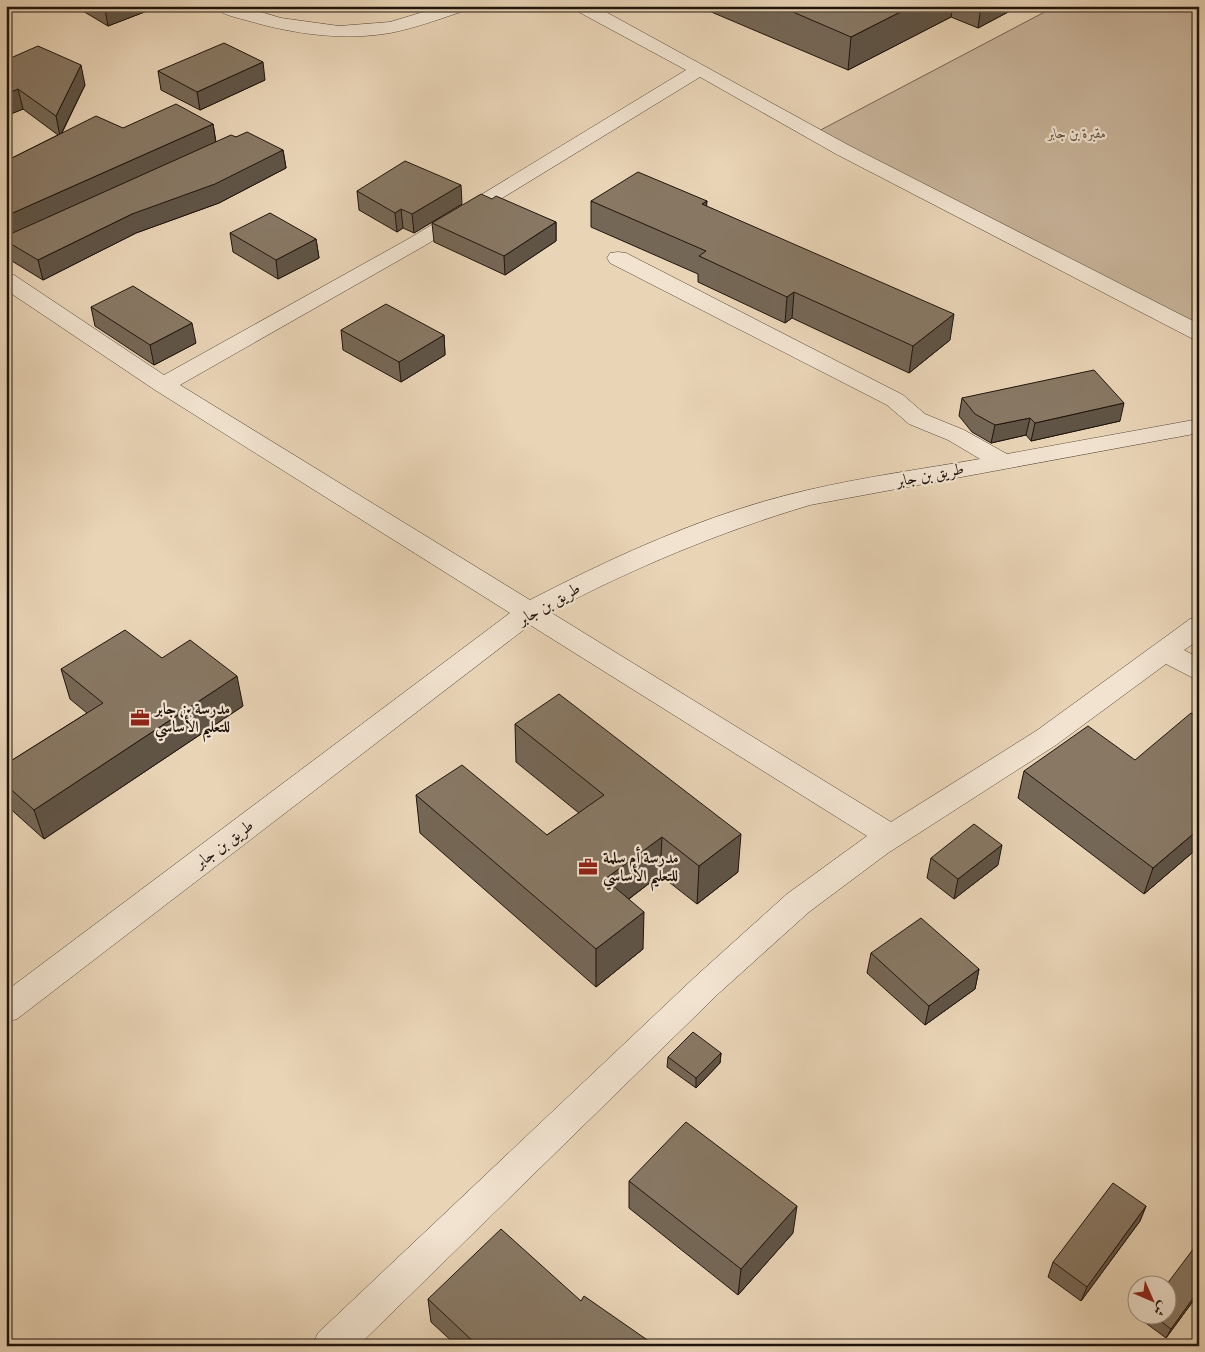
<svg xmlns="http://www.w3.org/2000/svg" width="1205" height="1352" viewBox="0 0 1205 1352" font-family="'IM FELL Double Pica',Amiri,serif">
	<rect width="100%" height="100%" fill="#e9d4b6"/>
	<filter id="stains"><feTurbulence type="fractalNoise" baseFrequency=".004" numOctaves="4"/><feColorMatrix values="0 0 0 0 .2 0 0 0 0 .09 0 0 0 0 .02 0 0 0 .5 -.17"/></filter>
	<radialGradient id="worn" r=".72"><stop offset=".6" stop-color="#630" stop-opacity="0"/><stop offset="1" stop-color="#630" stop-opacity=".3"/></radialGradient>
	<path fill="#c7b399" stroke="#736452" d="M 1056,6 L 1199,6 L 1199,333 L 813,134 Z"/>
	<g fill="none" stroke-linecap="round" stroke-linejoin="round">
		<g stroke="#524436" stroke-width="1">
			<g id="minor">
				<path d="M 214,6 L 241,6 L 281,18 L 339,26 L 390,22 L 443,6 L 470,6 L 467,10 C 442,18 416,28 390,33 C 343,41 294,34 249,21 C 239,18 220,15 214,6 Z"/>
				<path d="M 572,6 L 595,6 L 850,146 L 1199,324 L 1199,340 L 1191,338 L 836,154 L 700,77 L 424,246 L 180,385 L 530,600 C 617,555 711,512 808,490 C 864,477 922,469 980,459 L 948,440 L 909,424 L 887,405 L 610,263 L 607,258 L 610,253 L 618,252 L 626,253 L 903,395 L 925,414 L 964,430 L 1007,454 L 1199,419 L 1199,433 L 810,505 C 720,532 633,568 550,612 L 891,822 L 1036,731 L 1190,619 L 1199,617 L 1199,640 L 1184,650 L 1199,658 L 1199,681 L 1166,664 L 1056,745 L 888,853 L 809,912 L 718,994 L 358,1346 L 312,1346 L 318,1333 L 696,976 L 787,894 L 867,836 L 530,625 L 17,1019 L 6,1022 L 6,991 L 510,613 L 155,390 L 6,290 L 6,274 L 14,275 L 164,375 L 410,238 L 686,70 L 575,10 Z"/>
			</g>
		</g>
		<use href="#minor" fill="#f1e3d0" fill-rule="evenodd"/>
	</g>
	<g fill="#756756" stroke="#1f140c">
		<path d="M 75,6 L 160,6 L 108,26 L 76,7 Z"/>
		<path d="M 709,6 L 1011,6 L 1010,11 L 978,28 L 951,17 L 848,70 L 709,11 Z"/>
		<path d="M 6,60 L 85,85 L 62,133 L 123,128 L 213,124 L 216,142 L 236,137 L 283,150 L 286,168 L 219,203 L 136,233 L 43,280 L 7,258 L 6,255 L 6,161 L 58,135 L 23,109 L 6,116 Z"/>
		<path d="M 158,71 L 265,80 L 200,110 L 161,90 Z"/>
		<path d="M 357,191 L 462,204 L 414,233 L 403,228 L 397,232 L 359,210 Z"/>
		<path d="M 492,199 L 556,222 L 556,241 L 505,275 L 434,242 L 432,223 Z"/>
		<path d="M 591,201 L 707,201 L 706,206 L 950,340 L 909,373 L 792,318 L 785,323 L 698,282 L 698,274 L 591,227 Z"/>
		<path d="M 230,233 L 316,239 L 319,258 L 278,279 L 233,252 Z"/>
		<path d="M 91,307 L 196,343 L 154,365 L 95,326 Z"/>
		<path d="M 341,330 L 444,335 L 445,355 L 401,382 L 343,350 Z"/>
		<path d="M 962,398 L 1120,421 L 1031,441 L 1026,435 L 991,443 L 972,432 L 959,416 Z"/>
		<path d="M 162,658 L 243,706 L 44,839 L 6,805 L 6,764 L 87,713 L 70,699 L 61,669 Z"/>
		<path d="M 515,724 L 738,872 L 697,904 L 660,875 L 629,899 L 643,949 L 596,987 L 420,833 L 416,795 L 547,835 L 579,813 L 516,762 Z"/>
		<path d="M 1024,771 L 1199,847 L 1144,894 L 1018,798 Z"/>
		<path d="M 931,858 L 998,865 L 954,899 L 927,878 Z"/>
		<path d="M 871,953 L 979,969 L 975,989 L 925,1025 L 867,973 Z"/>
		<path d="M 721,1053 L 720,1063 L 696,1088 L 667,1067 L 668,1057 Z"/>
		<path d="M 629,1181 L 793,1233 L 738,1295 L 629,1208 Z"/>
		<path d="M 1146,1206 L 1140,1221 L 1081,1301 L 1048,1277 L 1053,1262 Z"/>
		<path d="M 1199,1245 L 1199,1293 L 1166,1338 L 1143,1321 L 1146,1314 L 1168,1314 Z"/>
		<path d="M 428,1299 L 581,1301 L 656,1346 L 457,1346 L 431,1322 Z"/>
	</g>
	<g fill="#5f5446" stroke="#1f140c">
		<path d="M 115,6 L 160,6 L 108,26 L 105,10 Z"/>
		<path d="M 912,6 L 953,6 L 951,17 L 848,70 L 851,37 Z"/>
		<path d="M 981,6 L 1011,6 L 1010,11 L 978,28 Z"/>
		<path d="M 263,62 L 265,80 L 200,110 L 197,92 Z"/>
		<path d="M 81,65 L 85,85 L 60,136 L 56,116 Z"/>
		<path d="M 18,89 L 23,109 L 6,116 L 6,94 Z"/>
		<path d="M 213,124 L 216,144 L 6,240 L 6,216 Z"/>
		<path d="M 283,150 L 286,168 L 219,203 L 136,233 L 43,280 L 38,260 L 132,214 Z"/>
		<path d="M 461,185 L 462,204 L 414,233 L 412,214 Z"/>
		<path d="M 707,201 L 705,226 L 702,204 Z"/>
		<path d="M 401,209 L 403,228 L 397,232 L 395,213 Z"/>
		<path d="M 556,222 L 556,241 L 505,275 L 504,256 Z"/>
		<path d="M 316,239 L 319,258 L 278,279 L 276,260 Z"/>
		<path d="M 794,292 L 792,318 L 785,323 L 787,297 Z"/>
		<path d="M 954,314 L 950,340 L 909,373 L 913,346 Z"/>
		<path d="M 192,323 L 196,343 L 154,365 L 150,345 Z"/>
		<path d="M 444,335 L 445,355 L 401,382 L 399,362 Z"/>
		<path d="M 1124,403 L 1120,421 L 1031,441 L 1035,423 Z"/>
		<path d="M 1030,418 L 1026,435 L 991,443 L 995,425 Z"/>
		<path d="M 237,676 L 243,706 L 44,839 L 34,810 Z"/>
		<path d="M 1199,829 L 1199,847 L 1144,894 L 1153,868 Z"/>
		<path d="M 741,834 L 738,872 L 697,904 L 699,866 Z"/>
		<path d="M 662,837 L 660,875 L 605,917 L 605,879 Z"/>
		<path d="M 1002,845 L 998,865 L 954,899 L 958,879 Z"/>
		<path d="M 644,912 L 643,949 L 596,987 L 596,949 Z"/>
		<path d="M 979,969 L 975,989 L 925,1025 L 929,1006 Z"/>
		<path d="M 721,1053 L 720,1063 L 696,1088 L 696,1078 Z"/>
		<path d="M 797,1206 L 793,1233 L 738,1295 L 741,1269 Z"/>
		<path d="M 1146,1206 L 1140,1221 L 1081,1301 L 1087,1287 Z"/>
		<path d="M 1199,1290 L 1199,1293 L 1166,1338 L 1171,1329 Z"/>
	</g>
	<g fill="#887864" stroke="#1f140c">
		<path d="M 98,6 L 115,6 L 105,10 Z"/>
		<path d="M 779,6 L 912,6 L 851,37 Z"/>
		<path d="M 224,43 L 263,62 L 197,92 L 158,71 Z"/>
		<path d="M 38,46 L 81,65 L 56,116 L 18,89 L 6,94 L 6,60 Z"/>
		<path d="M 176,104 L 213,124 L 6,216 L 6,161 L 96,116 L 123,128 Z"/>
		<path d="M 247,132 L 283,150 L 215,184 L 132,214 L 38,260 L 6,241 L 6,236 L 231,135 L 236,137 Z"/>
		<path d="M 405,161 L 461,185 L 412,214 L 401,209 L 395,213 L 357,191 Z"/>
		<path d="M 638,172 L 707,201 L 702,204 L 954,314 L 913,346 L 794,292 L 787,297 L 699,256 L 706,251 L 591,201 Z"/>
		<path d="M 481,194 L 492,199 L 496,196 L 556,222 L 504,256 L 432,223 Z"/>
		<path d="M 270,213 L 316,239 L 276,260 L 230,233 Z"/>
		<path d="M 133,286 L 192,323 L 150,345 L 91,307 Z"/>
		<path d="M 386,304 L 444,335 L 399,362 L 341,330 Z"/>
		<path d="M 1094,370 L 1124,403 L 1035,423 L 1030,418 L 995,425 L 975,414 L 962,398 Z"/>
		<path d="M 125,630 L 162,658 L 190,640 L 237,676 L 34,810 L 6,785 L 6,764 L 103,703 L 61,669 Z"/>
		<path d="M 559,694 L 741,834 L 699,866 L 662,837 L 605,879 L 644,912 L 596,949 L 416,795 L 462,765 L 547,835 L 604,795 L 515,724 Z"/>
		<path d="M 1191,713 L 1199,718 L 1199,829 L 1153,868 L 1024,771 L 1088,726 L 1135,760 Z"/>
		<path d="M 974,824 L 1002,845 L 958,879 L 931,858 Z"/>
		<path d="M 921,918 L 979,969 L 929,1006 L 871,953 Z"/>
		<path d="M 693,1032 L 721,1053 L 696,1078 L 668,1057 Z"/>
		<path d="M 686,1122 L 797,1206 L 741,1269 L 629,1181 Z"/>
		<path d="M 1113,1183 L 1146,1206 L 1087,1287 L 1053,1262 Z"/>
		<path d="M 501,1229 L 581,1301 L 584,1296 L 656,1346 L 478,1346 L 428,1299 Z"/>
		<path d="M 1197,1244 L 1199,1245 L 1199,1290 L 1171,1329 L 1151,1314 L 1168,1314 L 1167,1284 Z"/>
		<path d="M 358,1341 L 365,1346 L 355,1346 Z"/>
	</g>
	<defs>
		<g id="office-bare" transform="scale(1.5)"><path d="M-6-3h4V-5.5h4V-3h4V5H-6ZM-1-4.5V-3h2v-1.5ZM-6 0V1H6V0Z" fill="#8f2418" stroke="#f1e3d0" stroke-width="2.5" paint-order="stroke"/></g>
	</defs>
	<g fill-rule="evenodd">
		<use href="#office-bare" x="140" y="718"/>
		<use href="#office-bare" x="588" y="867"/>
	</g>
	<g text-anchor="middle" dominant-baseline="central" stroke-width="4.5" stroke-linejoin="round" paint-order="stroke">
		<g font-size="14" font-style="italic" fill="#5a4c3d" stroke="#f1e3d0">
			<text x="1077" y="133">مقبرة بن جابر</text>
		</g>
		<g font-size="16" fill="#1f140c" stroke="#f1e3d0">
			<text transform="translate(930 475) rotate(-11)">طريق بن جابر</text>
			<text transform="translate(549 604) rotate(-30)">طريق بن جابر</text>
			<text transform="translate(224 844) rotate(-37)">طريق بن جابر</text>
		</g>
		<g font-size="16" font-weight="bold" fill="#1f140c" stroke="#f1e3d0" text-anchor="start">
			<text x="155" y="709">مدرسة بن جابر<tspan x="155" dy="18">للتعليم الأساسي</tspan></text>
			<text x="603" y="858">مدرسة أم سلمة<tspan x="603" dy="18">للتعليم الأساسي</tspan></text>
		</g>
	</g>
	<rect width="1205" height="1352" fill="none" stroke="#e9d4b6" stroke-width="25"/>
	<rect x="8" y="8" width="1190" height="1337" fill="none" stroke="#1f140c" stroke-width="2.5"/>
	<rect x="12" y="12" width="1180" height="1327" fill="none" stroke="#1f140c"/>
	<g transform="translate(1152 1300) rotate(135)"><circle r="24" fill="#f1e3d0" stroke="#9d9082"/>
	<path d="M0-4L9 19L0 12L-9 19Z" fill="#8f2418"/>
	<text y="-8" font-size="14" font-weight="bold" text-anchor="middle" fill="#1f140c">ش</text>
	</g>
	<rect width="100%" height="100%" filter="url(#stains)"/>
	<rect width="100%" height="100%" fill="url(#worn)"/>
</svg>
